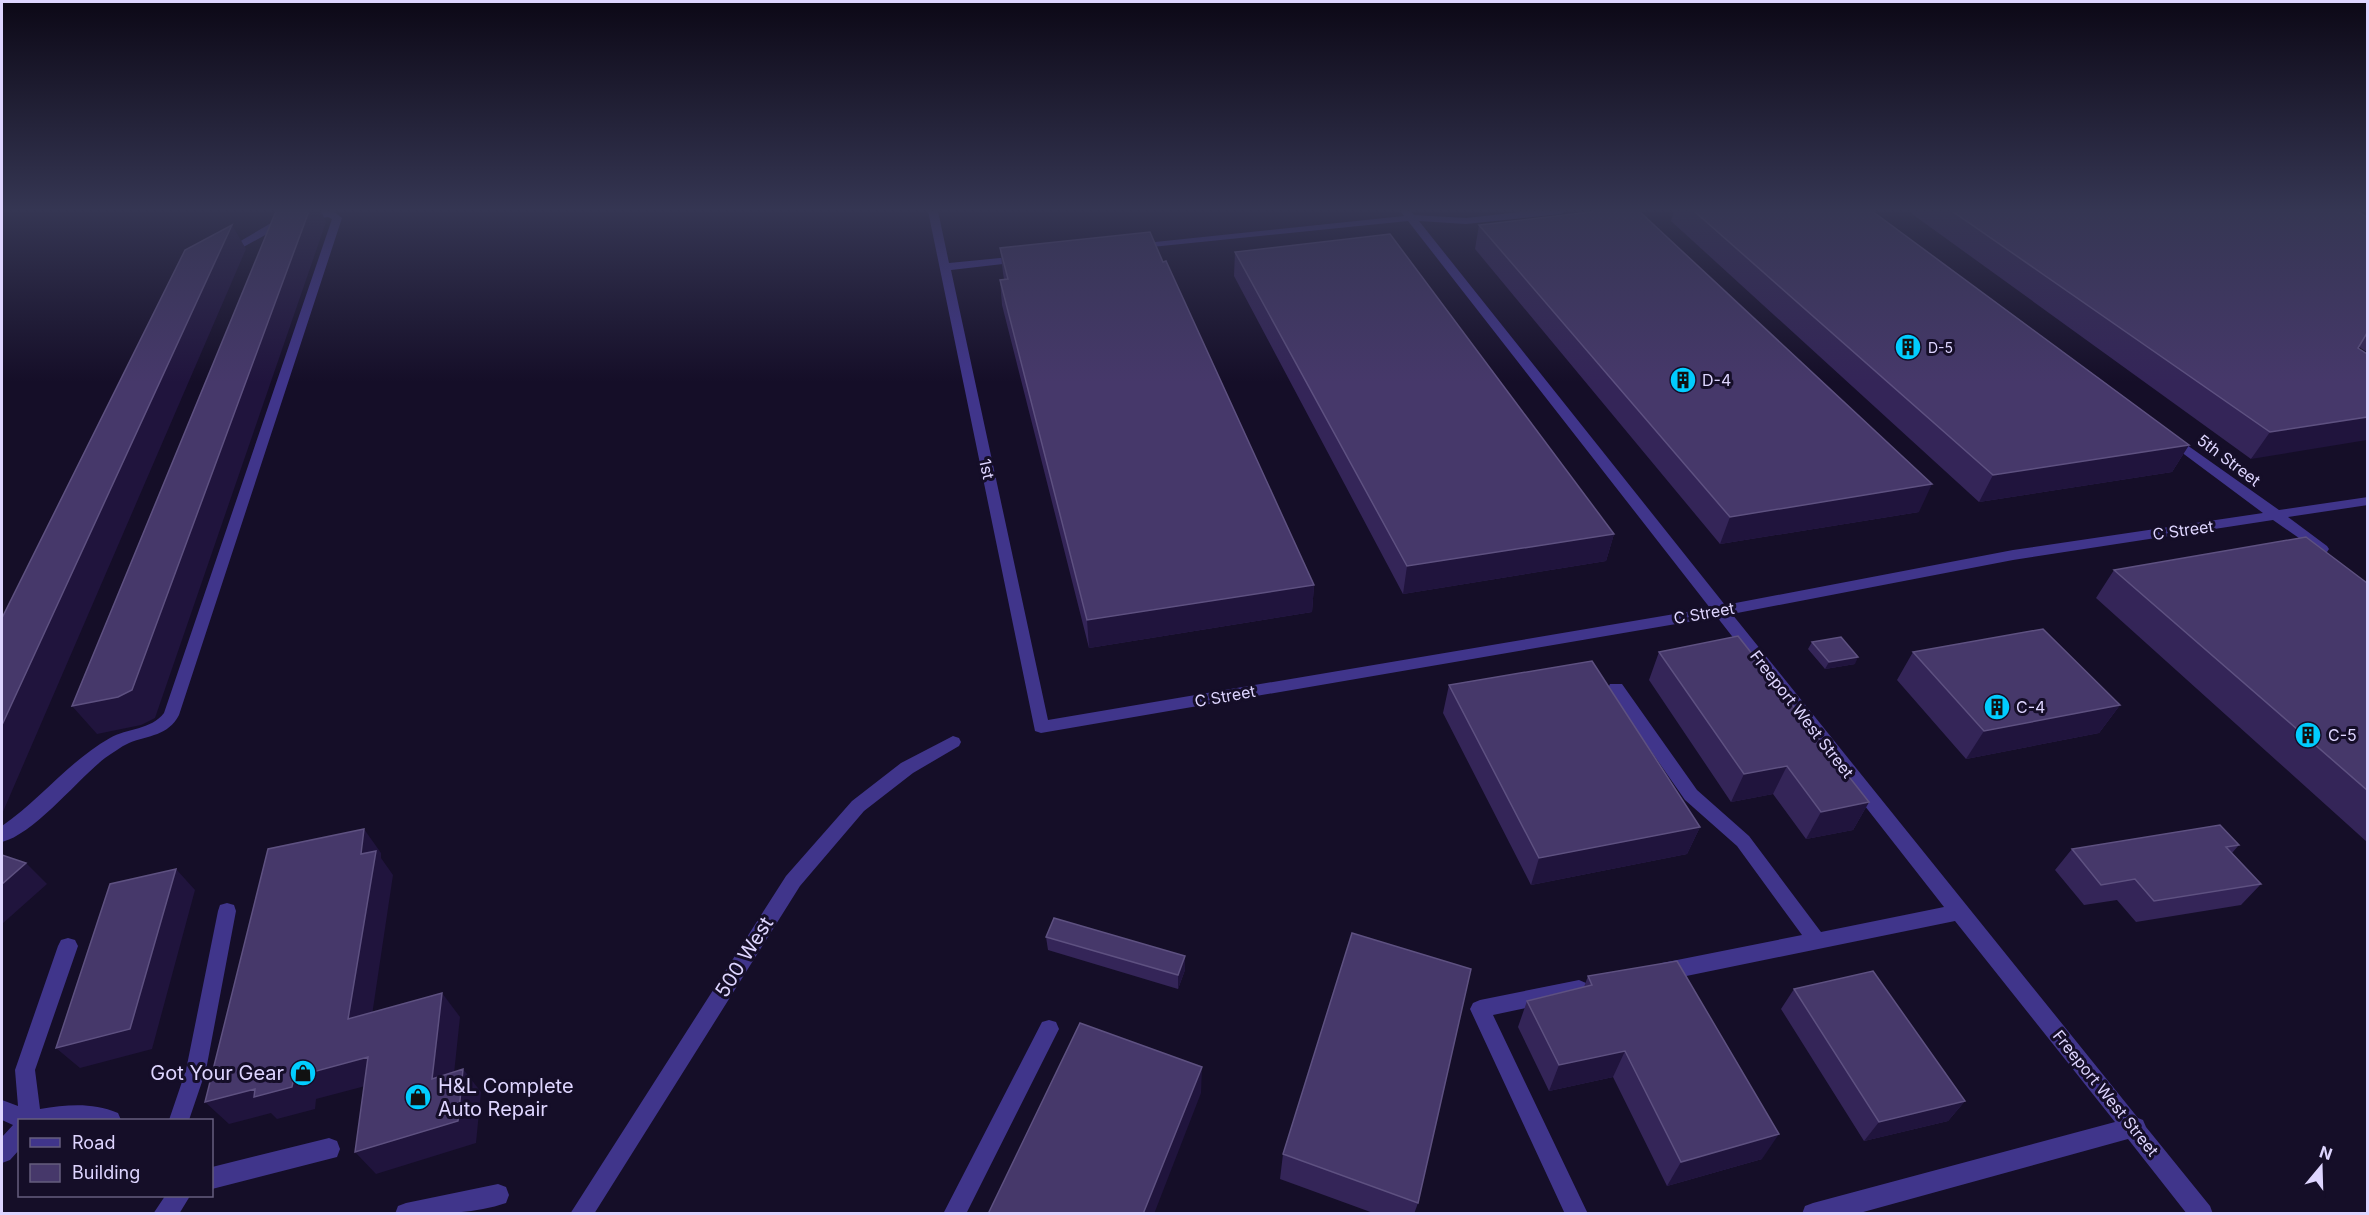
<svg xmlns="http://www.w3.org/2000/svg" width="2369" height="1215" font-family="Inter,sans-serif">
	<rect width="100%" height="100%" fill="#150e28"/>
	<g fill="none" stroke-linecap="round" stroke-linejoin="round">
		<path fill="#40358b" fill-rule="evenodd" d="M327,211L334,212L342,218L179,715C168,736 149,735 129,743C120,747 113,753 105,758C77,780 34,834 2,842V826C40,800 69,761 110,738C127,728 151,730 164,713L332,219L328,217L285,224L229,255L220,253L278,219Z
			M928,211H938L949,263L1020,256L1025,259L1020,262L951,270L1048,720L1710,608L1408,221L1132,249V245L1136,244L1404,216L1400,211H1411L1414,215L1466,218L1528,211H1566L1561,214L1466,224L1419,221L1725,605L2013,550L2263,513L2165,440L2164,437L2165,434L2170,433L2279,510L2368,497V505L2288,517L2327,546L2329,549L2327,552L2322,554L2273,520L2013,560L1732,614L2138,1118L2143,1120L2146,1127L2210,1206L2213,1214H2187L2128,1139L1856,1214H1802L1805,1206L1813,1203L2115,1122L1955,921L1662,981L1655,978L1652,972L1655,966L1662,963L1802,935L1737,846L1685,800L1610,692L1608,688L1610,684H1622L1697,790L1749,836L1821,932L1944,907L1717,617L1041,733L1035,731Z
			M953,736L959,738L961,742L959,746L913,773L864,811L800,886L594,1214H570L786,876L852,801L901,763Z
			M227,903L234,905L236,911L206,1070L189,1120H169L186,1070L218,911L220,905Z
			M68,938L75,940L78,946L35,1070L40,1109C67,1105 91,1102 118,1113L121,1120H20V1149L10,1160L2,1163V1137L13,1125L2,1120V1100L18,1106L15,1070L58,946L61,940Z
			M1579,980L1586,983L1589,989L1586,995L1493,1015L1588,1214H1565L1470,1009L1473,1003L1480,1000Z
			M1049,1020L1056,1022L1059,1029L966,1214H943L1042,1022Z
			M329,1138L337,1141L340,1149L337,1157L212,1189V1167Z
			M498,1184L506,1187L509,1195L506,1203C471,1215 432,1214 395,1214L398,1206L406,1203Z
			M165,1196H190L179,1214H153Z"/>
	</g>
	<path fill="#342558" d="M1674,211H1872L2189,445L2172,472L1979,502L1671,221Z
		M1908,211H2356L2367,217V352L2359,347L2251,459Z
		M1479,225L1919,512L1720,544L1475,249Z
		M1000,248L1314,585L1312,612L1089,648L1002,305L1000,280L1004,279L1003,273Z
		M1235,252L1614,534L1606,561L1403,594L1234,276Z
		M2114,570L2367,583V842L2096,598Z
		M1812,642L1855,664L1825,669L1808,649Z
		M1659,652L1869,802L1853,830L1806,839L1773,794L1731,802L1649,680Z
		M1913,652L2120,705L2099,733L1966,759L1897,680Z
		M1449,685L1700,827L1687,854L1531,885L1443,713Z
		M2239,845L2232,853L2261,884L2241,905L2136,922L2117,900L2084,905L2055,870L2072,849Z
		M1046,937L1185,970L1178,989L1048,950Z
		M1588,976L1762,1159L1667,1186L1613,1077L1549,1091L1518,1027L1527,1001L1584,987Z
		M1794,989L1965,1101L1948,1121L1864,1141L1781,1009Z
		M1283,1154L1418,1203L1414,1214H1376L1280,1179Z"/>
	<path fill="#20143d" d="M309,211H321L326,222L155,718L141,725L97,734L72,706Z
		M232,225L246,249L2,814V725Z
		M2367,417V440L2251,459L2270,432Z
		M2189,445L2172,472L1979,502L1993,475Z
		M1932,484L1919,512L1720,544L1730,517Z
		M1614,534L1606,561L1403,594L1407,566Z
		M1314,585L1312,612L1089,648L1087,620Z
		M1858,657L1855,664L1825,669L1829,662Z
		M2120,705L2099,733L1966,759L1984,731Z
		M1787,766L1773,794L1731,802L1744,774Z
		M1869,802L1853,830L1806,839L1821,812Z
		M1700,827L1687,854L1531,885L1539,858Z
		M364,829L381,853V858L393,875L368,1042L348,1019Z
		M26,863L47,884L2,924V884Z
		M176,869L195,890L152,1049L80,1068L56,1048Z
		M1185,956V970L1178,989V975Z
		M442,993L460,1017L451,1102L432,1079Z
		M1625,1051L1613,1077L1549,1091L1559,1065Z
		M368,1057L388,1080L316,1099L315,1109L277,1119L271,1113L229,1124L205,1102Z
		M1202,1067L1201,1093L1154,1214H1143Z
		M463,1069L481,1092L476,1143L376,1174L355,1152Z
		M1965,1101L1948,1121L1864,1141L1879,1122Z
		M1779,1134L1762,1159L1667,1186L1681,1162Z"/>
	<path fill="#46386a" stroke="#5e5181" stroke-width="1.5" d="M276,211H309L132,690L118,697L72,706Z
		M1598,211H1639L1932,484L1730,517L1479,225Z
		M1694,211H1872L2189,445L1993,475Z
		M1952,211H2356L2367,217V333L2358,348L2367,354V417L2270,432Z
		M232,225L2,725V618L185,250Z
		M1150,232L1163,262L1166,261L1314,585L1087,620L1000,280L1008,279L1000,248Z
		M1390,234L1614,534L1407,566L1235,252Z
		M2306,537L2367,583V790L2114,570Z
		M2043,629L2120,705L1984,731L1913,652Z
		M1738,636L1869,802L1821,812L1787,766L1744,774L1659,652Z
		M1841,637L1858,657L1829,662L1812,642Z
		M1592,661L1700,827L1539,858L1449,685Z
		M2220,825L2239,845L2226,847L2261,884L2154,901L2135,879L2101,885L2072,849Z
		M364,829L361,854L376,851L348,1019L442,993L432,1079L463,1069L458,1121L355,1152L368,1057L294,1077L292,1087L254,1097L255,1089L205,1102L268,849Z
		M2,855L26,863L2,884Z
		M176,869L130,1029L56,1048L110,884Z
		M1054,918L1185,956L1178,975L1046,937Z
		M1352,933L1471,969L1418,1203L1283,1154Z
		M1677,961L1779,1134L1681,1162L1625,1051L1559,1065L1527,1001L1592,985L1588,976Z
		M1873,971L1965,1101L1879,1122L1794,989Z
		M1080,1023L1202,1067L1143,1214H988Z"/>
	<linearGradient id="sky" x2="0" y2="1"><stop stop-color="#0c0816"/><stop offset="0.55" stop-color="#353653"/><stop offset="1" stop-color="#353653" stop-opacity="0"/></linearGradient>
	<rect width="2369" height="382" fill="url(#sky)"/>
	<defs>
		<symbol id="building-disc" viewBox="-11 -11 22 22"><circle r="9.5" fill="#01cdff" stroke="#150e28"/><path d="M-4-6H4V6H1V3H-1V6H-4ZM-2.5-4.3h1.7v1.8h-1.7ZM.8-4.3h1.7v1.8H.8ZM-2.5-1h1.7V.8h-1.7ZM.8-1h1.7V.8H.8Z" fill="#111"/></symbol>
		<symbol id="shop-disc" viewBox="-11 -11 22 22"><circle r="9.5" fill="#01cdff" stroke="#150e28"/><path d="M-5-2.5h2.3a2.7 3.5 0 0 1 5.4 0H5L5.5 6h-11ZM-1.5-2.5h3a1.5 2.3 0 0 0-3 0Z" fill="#111"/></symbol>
	</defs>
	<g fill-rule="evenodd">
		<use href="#building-disc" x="1893" y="332" width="30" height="30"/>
		<use href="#building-disc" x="1668" y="365" width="30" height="30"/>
		<use href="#building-disc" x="1982" y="692" width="30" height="30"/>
		<use href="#building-disc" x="2293" y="720" width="30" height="30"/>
		<use href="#shop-disc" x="288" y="1058" width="30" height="30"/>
		<use href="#shop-disc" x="403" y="1082" width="30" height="30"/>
	</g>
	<g text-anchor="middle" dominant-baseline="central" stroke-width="6" stroke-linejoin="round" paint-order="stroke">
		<g font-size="14" fill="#ded5ff" stroke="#150e28" text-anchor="start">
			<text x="1928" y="347">D-5</text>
		</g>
		<g font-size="16" fill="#ded5ff" stroke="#150e28" text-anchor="start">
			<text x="1702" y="380">D-4</text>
			<text x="2016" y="707">C-4</text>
			<text x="2328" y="735">C-5</text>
		</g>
		<g font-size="16" fill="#ded5ff" stroke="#150e28">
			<text transform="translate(2229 460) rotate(37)">5th Street</text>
			<text transform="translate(987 469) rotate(78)">1st</text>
			<text transform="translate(2183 530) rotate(-8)">C Street</text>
			<text transform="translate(1704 613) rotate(-10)">C Street</text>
			<text transform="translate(1225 696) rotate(-10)">C Street</text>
			<text transform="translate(1802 714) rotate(52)">Freeport West Street</text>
			<text transform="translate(2106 1093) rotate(51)">Freeport West Street</text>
		</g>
		<g font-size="20" fill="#ded5ff" stroke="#150e28">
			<text transform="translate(744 957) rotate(-58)">500 West</text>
		</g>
		<g font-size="20" fill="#ded5ff" stroke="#150e28" text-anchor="end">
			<text x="284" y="1073">Got Your Gear</text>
			<text x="438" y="1086" text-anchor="start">H&amp;L Complete<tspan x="438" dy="23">Auto Repair</tspan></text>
		</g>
	</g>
	<rect width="2369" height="1215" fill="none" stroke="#ded5ff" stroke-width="6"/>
	<rect x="18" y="1119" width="195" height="78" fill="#150e28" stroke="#655e7e" stroke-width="1.5"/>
	<rect x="30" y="1138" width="30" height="9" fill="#40358b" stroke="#655e7e" stroke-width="1.5"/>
	<text x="72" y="1149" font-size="18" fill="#ded5ff">Road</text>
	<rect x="30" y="1164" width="30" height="18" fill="#46386a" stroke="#655e7e" stroke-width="1.5"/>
	<text x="72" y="1179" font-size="18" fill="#ded5ff">Building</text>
	<g transform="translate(2321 1167) rotate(19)" stroke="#150e28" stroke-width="4.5" paint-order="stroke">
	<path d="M0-4.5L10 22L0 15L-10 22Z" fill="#ded5ff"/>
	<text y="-9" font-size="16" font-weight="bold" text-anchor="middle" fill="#ded5ff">N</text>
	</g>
</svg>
